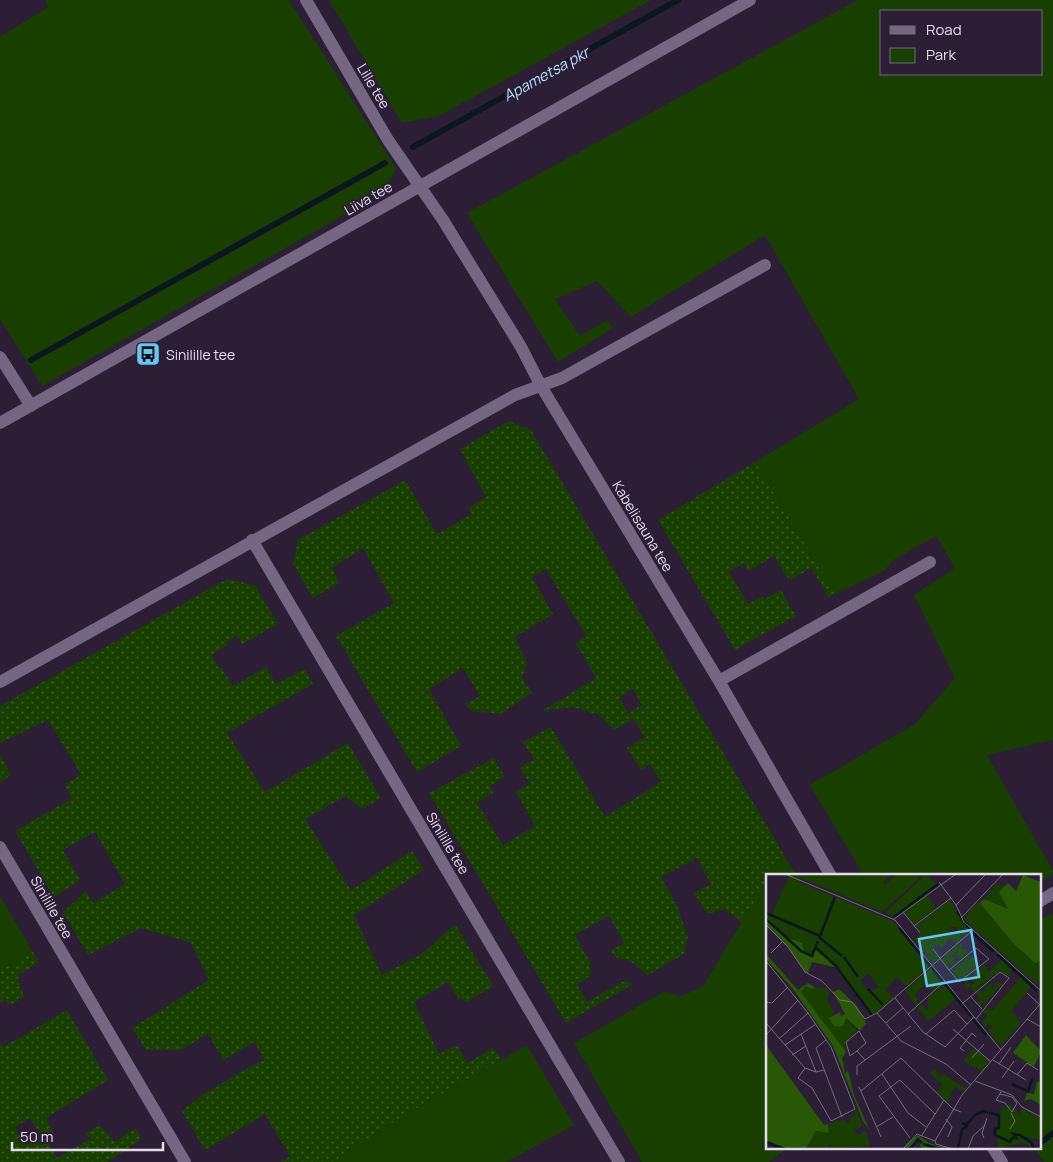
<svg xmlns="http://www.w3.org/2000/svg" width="1053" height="1162" font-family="Manrope,sans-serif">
	<defs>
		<pattern id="garden-dots" width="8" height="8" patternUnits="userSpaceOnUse" patternTransform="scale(1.25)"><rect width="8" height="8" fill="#183f00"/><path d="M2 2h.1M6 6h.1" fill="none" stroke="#395a26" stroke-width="1.8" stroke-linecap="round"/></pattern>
	</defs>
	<rect width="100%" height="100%" fill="#2b1e35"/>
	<path fill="#183f00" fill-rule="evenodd" d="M45,0H289L396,168L383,193L42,386L0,319V37L48,7Z
		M329,0H651L439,116L402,123Z
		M858,0H1053V740L987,755L1053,871V874L1039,882V876H864L810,785L915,724L955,678L914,595L955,568L936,536L892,561L884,571L835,594L755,462L859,399L765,235L631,317L597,281L555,299L580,336L607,320L613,328L558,362L467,213ZM882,11H1042V74H882Z
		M783,853L797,876H769Z
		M767,880V1148H787L769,1162H642L574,1043L665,991L680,997L703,986Z
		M0,896L33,952L0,971Z
		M1053,913V1162H1045L1033,1148H1039V920Z
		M527,1045L574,1125L506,1162H335L378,1131Z"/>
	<path fill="url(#garden-dots)" fill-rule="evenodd" d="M509,421L531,430L783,853L769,876H767V880L742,922L724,909L707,914L694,893L711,884L697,858L661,877L676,903L688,937L684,954L648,975L630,961L615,957L611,950L624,943L609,916L575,935L590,962L591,975L577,985L587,1002L624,981L633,984L566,1023L429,793L494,758L505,777L490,786L493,793L477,803L503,845L535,826L516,792L530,784L520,768L534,759L523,742L551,727L605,817L661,782L650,764L641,770L627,748L645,737L633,719L614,730L599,715L572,707L542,711L596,678L576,643L586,636L546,569L532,577L553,614L515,637L527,664L522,677L532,693L500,714L471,711L466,704L480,696L463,668L429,689L461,746L417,772L336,636L394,603L363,548L332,568L339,583L313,598L293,564L298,540L405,480L437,534L472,514L469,507L486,497L460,449ZM633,689L642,705L628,713L619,697Z
		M755,462L835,594L829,598L811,568L791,580L786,576L774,556L749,571L744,563L729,572L748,604L763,596L765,599L781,590L796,616L735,650L658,520Z
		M227,579L255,585L278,624L242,644L237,636L226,642L228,645L211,655L219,668L221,667L233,686L266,667L276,684L305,669L313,684L227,733L265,792L348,743L381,798L362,809L346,796L305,819L351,890L412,851L424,870L354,915L382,975L423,953L455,924L493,986L467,1002L457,997L448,982L414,1002L439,1054L457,1045L467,1063L493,1048L502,1059L378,1131L335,1162H281L290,1156L265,1114L205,1150L182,1111L205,1093L264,1059L254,1042L223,1060L208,1034L180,1050H146L132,1028L209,980L191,943L141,928L88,955L63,912L86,891L93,903L125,884L95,832L63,850L80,880L54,897L15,831L71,799L65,784L81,775L48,720L0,743V706Z
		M0,754L11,775L0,783Z
		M33,952L39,963L17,975L24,997L10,1005L6,1000L0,1003V971Z
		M67,1010L108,1080L46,1118L53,1132L45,1137L57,1158L90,1139L86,1133L100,1125L115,1142L135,1128L142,1139L107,1162H0V1042L3,1047ZM30,1118L41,1136L26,1145L15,1127Z"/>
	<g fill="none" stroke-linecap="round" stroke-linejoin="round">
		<path stroke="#0a171e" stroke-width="6" d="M413,147L678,0
			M31,360L385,163
			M1039,1144L1053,1133"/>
		<path stroke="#756681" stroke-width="12" d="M306,0L388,140L443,220L521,347L541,386L719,681L831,876
			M0,357L31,406
			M0,423L750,0
			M252,540L619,1162
			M719,681L930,562
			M0,682L515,395L562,378L765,265
			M0,847L185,1162
			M1039,902L1053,893
			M993,1148L1002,1162"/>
	</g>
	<defs>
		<symbol id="bus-square" viewBox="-11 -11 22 22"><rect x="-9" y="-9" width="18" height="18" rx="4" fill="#6bc3f2" stroke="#2b1e35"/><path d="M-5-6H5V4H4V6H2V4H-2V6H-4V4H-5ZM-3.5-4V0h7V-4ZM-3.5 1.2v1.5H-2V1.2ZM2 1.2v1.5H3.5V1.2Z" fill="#111"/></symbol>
	</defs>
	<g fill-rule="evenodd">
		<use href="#bus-square" x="134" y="340" width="28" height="28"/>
	</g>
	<g text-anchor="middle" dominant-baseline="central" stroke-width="4" stroke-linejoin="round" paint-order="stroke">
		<g font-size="14" fill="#e5dded" stroke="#2b1e35">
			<text transform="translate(374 86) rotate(59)">Lille tee</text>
			<text transform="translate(368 198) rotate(-30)">Liiva tee</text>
			<text transform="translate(643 526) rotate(59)">Kabelisauna tee</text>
			<text transform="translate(448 843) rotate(59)">Sinilille tee</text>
			<text transform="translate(52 907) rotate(60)">Sinilille tee</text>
		</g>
		<g font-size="14" fill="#e5dded" stroke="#2b1e35" text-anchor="start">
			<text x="166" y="354">Sinilille tee</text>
		</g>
		<g font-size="15" font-style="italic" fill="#b4e2fc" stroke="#2b1e35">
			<text transform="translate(546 74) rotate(-29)">Apametsa pkr</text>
		</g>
	</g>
	<g transform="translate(766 874)">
		<rect width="275" height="275" fill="#2b1e35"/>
		<path d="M24,0H126L117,8L119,11L130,0H152L155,3L116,38L35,4L33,8L127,47L163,93L140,112L132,103L119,115L128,124L106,142L75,102L71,91L51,74V67L46,80L38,77L0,42V37L6,40ZM102,99L113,113L104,117L93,107ZM160,0L171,10L127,42L119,39ZM231,10L234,13L240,10L243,35L218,25ZM160,21L170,34L148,50L138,38ZM184,25L196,48L205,56L198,62L190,53H184L187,61L192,58L197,63L190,69L184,64L176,74L172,70L166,76L173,84L167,89L148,65L155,60L149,53ZM213,27L269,89L275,87V105L270,110L197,45ZM231,79L250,96H245L243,103L234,97L221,107L216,102L219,99L215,93L218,90L223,98L235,86ZM165,93L178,107L167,117L161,110L149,120L153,129L150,132L139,117ZM255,103L265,112L246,137L255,150L235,172L222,157L226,152L223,149L219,153L216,149L222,142L217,137L221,133L226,137ZM179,109L207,142L205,143L190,125L162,147L151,133L155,131L162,137V124ZM40,112L59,114L64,119L61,125L68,139L62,144L77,148L80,144L91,157L80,167L79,177L35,118ZM208,174L211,177L205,180L212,178L223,187L216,197L197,187ZM169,195L175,202L178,200L200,215L198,218L190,213L187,215L182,229L171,218L177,211L164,199ZM244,230L253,241L256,234L275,245V266L251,261L266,271L267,275L257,269L233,274L231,266L233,263L228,259L233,253L232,242L239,232ZM91,237L97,252L88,256L92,261L100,257L104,272L64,275L65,269L61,275H40L50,257L63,259L62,250L78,245L81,250Z" fill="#183f00" fill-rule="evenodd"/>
		<path d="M257,1L275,8V87L269,89L247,69L214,29L218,25L242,35L233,18L242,9L250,17ZM0,42L22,64L36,69L38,77L46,80L53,68L51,74L72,94L46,88L42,99L39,98L22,73L0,51ZM0,80L32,116L42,109L49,113L46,115L40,112L35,118L80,178L76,184L79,199L82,197L88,221L104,257L97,247L67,172L27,115L0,85ZM73,115L91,132L100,149L94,157L80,144L77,152L69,153L62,144L74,138L75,142L79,140L67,118ZM260,161L275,177L268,193L247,179ZM0,171L58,251L62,250L63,259L50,257L40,275H19L0,267ZM271,207L275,209V231L265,225L258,227L261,219L268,220ZM152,261L163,269L184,275L155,274L153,266L140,275L141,270Z" fill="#285705"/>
		<path d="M193,70L196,71L195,75H200L198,78L200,76L202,78L193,86L191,84L195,82L189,81L193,78H188L189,82L187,80L182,83H188V87H192L183,91V94L176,85ZM204,81L214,91H209V95L206,92L207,97L202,96L203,100L198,105L195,102V107L185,96H190L189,92L192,96L191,90L196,91V87L199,89V84L201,82L203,85ZM215,93L219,99L216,102L221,107L219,106L220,109L213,111L216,112L213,115L209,114L212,116L209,118L204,112L201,115L196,109L199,111L200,106L205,112L208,108L203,103L207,105L208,98L212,100L211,96L214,99ZM232,108L237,111L228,117L227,122L222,121L226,124L219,126L220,131L215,128L217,134L211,129L215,125L210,119L219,116L221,110L223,112V109L227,113Z" fill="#183f00"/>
		<path fill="none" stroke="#0a171e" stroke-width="2.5" d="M191,37L204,56M0,39L54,62M128,43L172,10M0,45L35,77L46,82L52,67M133,54L164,92M207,59L228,78M54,64L76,82M53,65L69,23M50,74L70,92L106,141M231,80L271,117M78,83L92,103M165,93L176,107M178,109L205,142M102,115L117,131M207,145L220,161M246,210L262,217L266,205M223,239L233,241V254L229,255V261L244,268L247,263L250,264L247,260L254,261L265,268L268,275M0,268L19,275M157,270L175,275M192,274L196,256L201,252L196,249L201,250L209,241L218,237L222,239M144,275L152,265L156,269"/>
		<path fill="none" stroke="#756a7f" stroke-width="1" d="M19,0L129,46L235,176M173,8L190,31L198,48L275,117M190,31L220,0M137,38L154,59M195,44L237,0M128,45L190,0M0,51L22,73L39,98L56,107L74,126L86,128L99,145L111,139L135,167L180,190L205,211M148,52L185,24M167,75L183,96L193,108L223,85L210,74L183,96M5,79L16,68M0,87L42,139L65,173L89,235L65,247L46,214L32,204L39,194M261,119L273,130M205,123L216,135M129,124L157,158L179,173L208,143M0,128L6,129L22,113M197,129L234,98L243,104L210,145M111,139L207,56M142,140L179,107M261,145L275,153M0,149L39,194L50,198L58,196M120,149L137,134M187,155L225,188M35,160L50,198M160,160L188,136L201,150M0,161L32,126M14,164L42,139M60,166L50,174L76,243M19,171L50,150M91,177L84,182L80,168L93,157L100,169L91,177L99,186M198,177L194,174L206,159L210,163M26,181L40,172M206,184L218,170M227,186L260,206M233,190L245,173M116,200L142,239L160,253M91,201V192L145,152M251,201L261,189L272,196M236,204L248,187M209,207L246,221L256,233L275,243M93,213L115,263M95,217L135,184L187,235L195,238M234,220L246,223L251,229L246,238L239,229L230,226L235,218M180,245L186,253L182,263M110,253L127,243M244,255L249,247L245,239M156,261L178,226M144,264L113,222L134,206L169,240M218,264L216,259L221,244M169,267L196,221L275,129M169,267L170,270L187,275M137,275L151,260L169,267M202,275L207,262L219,251"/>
		<path fill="#6bc3f2" fill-opacity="0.15" stroke="#6bc3f2" stroke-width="2.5" d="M205,56L213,103L161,112L153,65Z"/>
		<rect width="275" height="275" fill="none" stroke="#e5dded" stroke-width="2.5"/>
	</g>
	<rect x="880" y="10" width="162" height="65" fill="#2b1e35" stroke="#756a7f"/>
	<rect x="890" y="26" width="25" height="8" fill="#756681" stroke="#756a7f"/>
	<text x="926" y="35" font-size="15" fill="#e5dded">Road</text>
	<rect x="890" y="48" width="25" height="15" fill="#183f00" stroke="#756a7f"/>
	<text x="926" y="60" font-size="15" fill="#e5dded">Park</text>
	<path d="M12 1142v8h151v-8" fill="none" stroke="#e5dded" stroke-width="2.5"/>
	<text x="20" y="1142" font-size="15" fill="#e5dded" stroke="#2b1e35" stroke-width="4" paint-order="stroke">50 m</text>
</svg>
